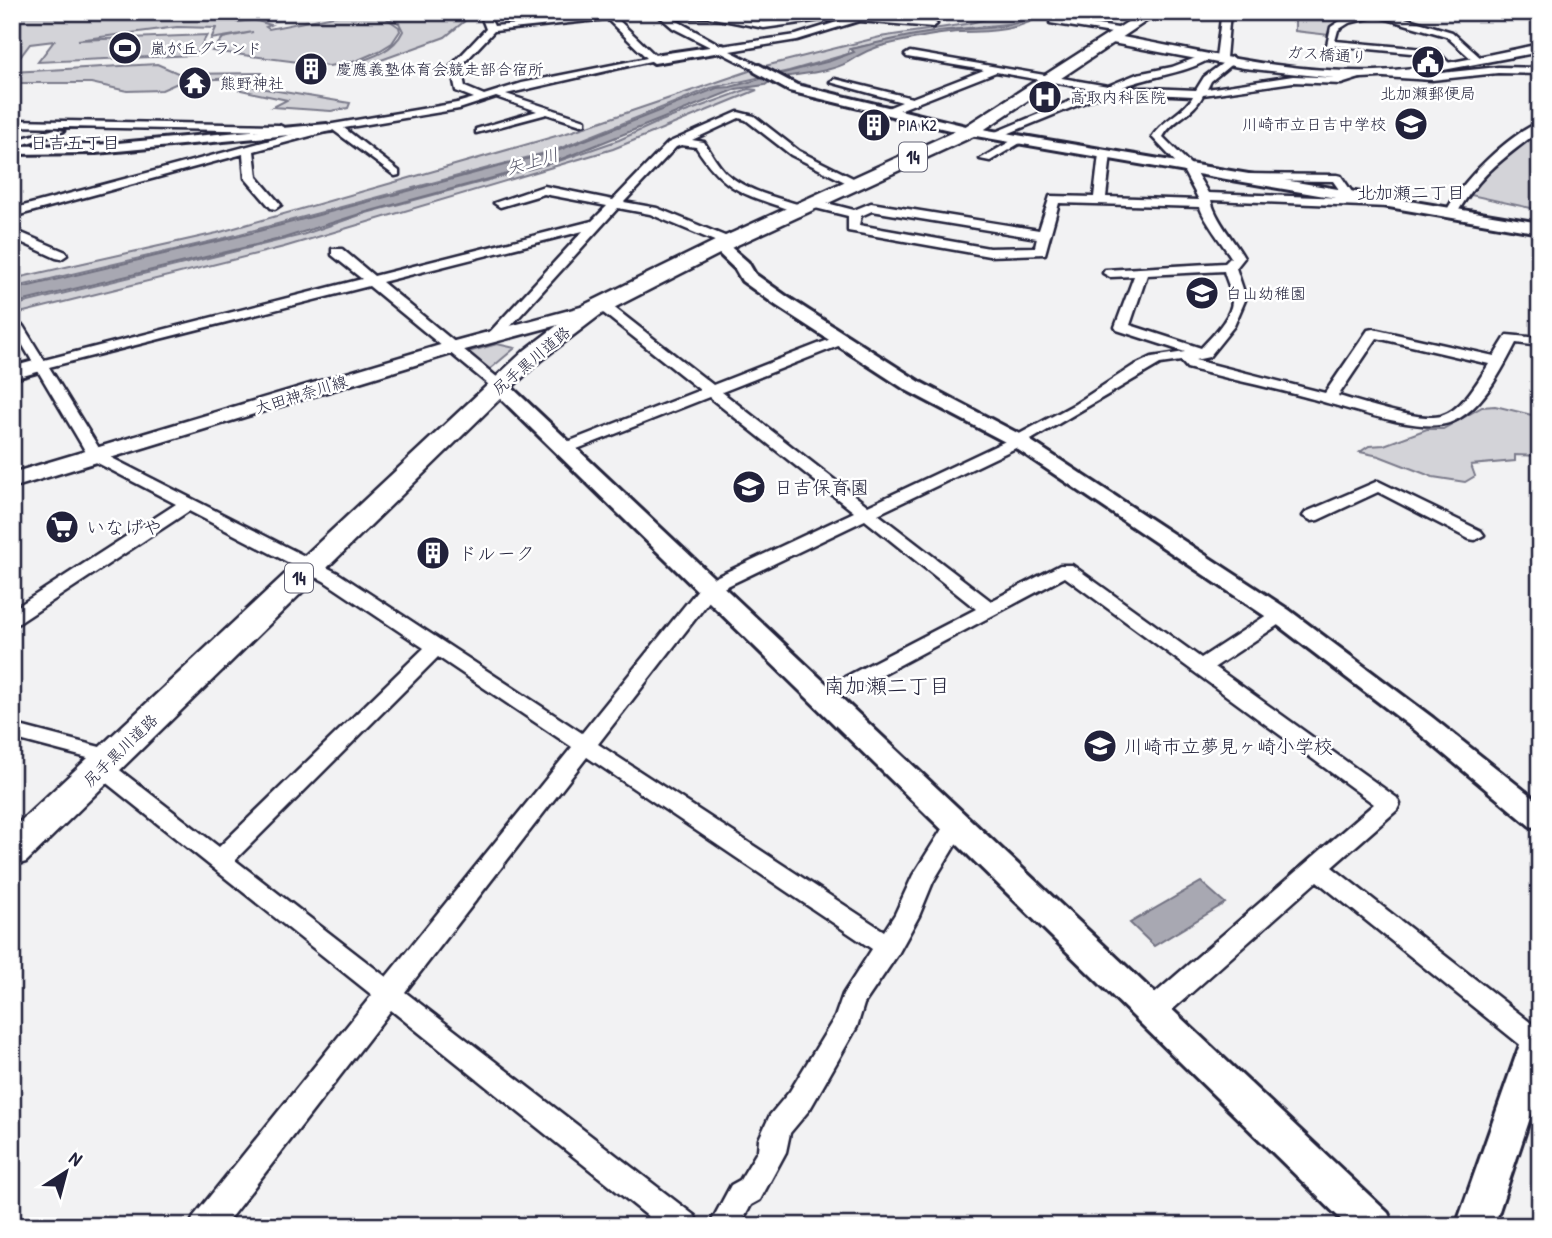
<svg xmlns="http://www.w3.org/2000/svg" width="1552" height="1238" font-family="'Patrick Hand','Klee One',sans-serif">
	<rect width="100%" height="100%" fill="#f2f2f3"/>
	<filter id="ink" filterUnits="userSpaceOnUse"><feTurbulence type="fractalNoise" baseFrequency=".0143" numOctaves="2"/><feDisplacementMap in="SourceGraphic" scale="14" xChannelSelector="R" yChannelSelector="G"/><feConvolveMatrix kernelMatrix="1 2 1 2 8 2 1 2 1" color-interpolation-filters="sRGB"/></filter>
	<g filter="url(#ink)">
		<path fill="#d3d3d8" stroke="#7a7a8a" stroke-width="2" d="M20,12H256L236,22L254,20L271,25L266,27L269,29L354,12H434L466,20L445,37L373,63L345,66C367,59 393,53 403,31L399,23L386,18L399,27L400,31L392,43L379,51L356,61L329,66L212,51L223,38L253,32L211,39L216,28L177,27L78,40L207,35L196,55L38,62L54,41L30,44L12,68V17Z
			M1015,12H1037L1016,23L939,31L849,49L848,54L789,71L711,88L556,150L221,239L12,288V279L217,233L570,132L761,67L880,37L966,24Z
			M1295,12L1325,16L1342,21L1331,29L1329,35L1295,31Z
			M157,64L180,74L263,73L249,80L254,87L350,103L348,108L331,111L273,107L287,100L236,89L234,78L182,81L162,90L127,91L91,83H12V72Z
			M748,89L757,90L613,149L284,247L12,315V306L302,235L366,213L556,162L619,140L661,121Z
			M1540,130V210L1466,194L1489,170Z
			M497,344L515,348L489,370L468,352Z
			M1495,406L1540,417V456L1515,455V461L1471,465L1475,476L1465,482L1433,477L1379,456L1360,452L1369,446L1384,445L1427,429H1443L1482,407Z"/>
		<path fill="#a8a8b2" stroke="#727282" stroke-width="2" d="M1040,12H1047C1022,31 989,32 960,32C935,33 909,40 885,45C871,48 857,56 848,62C830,73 794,74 774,79L765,85L736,89L559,160L363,213L284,238L12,304V290L240,236L557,151L717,88L730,87L830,61L854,52L851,49C881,42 912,34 943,31C977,27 1010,32 1040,12Z
			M1201,882L1225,903L1154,946L1130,923Z"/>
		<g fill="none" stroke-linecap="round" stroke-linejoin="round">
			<defs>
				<path id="minor" d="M444,12H487L494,26L580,19L610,12L659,59L506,94L585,120V124L581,125L547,114L476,133V129L537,111L496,97L459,109L344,128L399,171V175L395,176L333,130L254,151L257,177L281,205L275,209L271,208L245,178L243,154L12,217V209L327,125L457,103L474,98L456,91L451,66L486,29L481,16ZM607,19L647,58L522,83L484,95L465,87L461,66L494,31Z
					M663,12H712L764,22L804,16L832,15L836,18L764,28L708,17L672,18L722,46L796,35L859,15L933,21L937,24L933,27L859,21L797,40L730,51L762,67V71L759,72L673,28L659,16Z
					M1230,12L1226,58L1221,61L1216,58L1221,18L1152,16L1148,13Z
					M1369,12H1385L1452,32L1482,59L1474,61L1446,36L1377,16L1349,23L1338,30L1335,41L1436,50L1452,66L1444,68L1436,63L1432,55L1327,45L1331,27L1343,19Z
					M1053,18L1124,29L1128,32L1124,35L1050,23Z
					M910,52L1108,86L1137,74L1172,67L1206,54L1214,56C1188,74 1152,75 1123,87L1196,90L1204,77L1231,57L1234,58V62L1211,81L1207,89L1293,76L1340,78L1363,73V77L1341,84L1293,82L1203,95C1194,114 1173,119 1163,137L1192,166L1208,193L1345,198L1333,181L1245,180L1239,177L1245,174L1337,175L1341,176L1354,195L1350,198L1388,199L1394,203L1388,207L1211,200C1215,219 1234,240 1244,258L1236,268L1246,298L1234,326L1209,357L1195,360L1325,393L1368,330L1373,329L1494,356L1507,335L1540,338V346L1516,343C1502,370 1481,412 1449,423C1418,434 1335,404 1302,396C1264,386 1225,378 1187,368L1181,361L1160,364L1024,444L878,514L991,601L1060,565H1072L1201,658L1273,611H1287L1290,615L1287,619L1215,667L1397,798L1400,804L1397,810L1332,867L1540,1030V1053L1528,1051L1317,881L1162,1019L1153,1022L1144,1019L1140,1011L1144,1003L1374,804L1065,577L832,701H818L815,696L818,691L976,609L865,520L717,591L598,744L884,931L895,914L913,875L949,818L957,816L965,818L968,824L933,882L919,916L898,954L864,1004L857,1027L810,1109L790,1133L786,1152L760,1200L751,1205L740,1226H709L731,1185L740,1180L758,1150L759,1139L770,1115L790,1091L835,1017L843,994L872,949L587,757L405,992L695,1216L699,1226H660L391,1010L224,1226H190L194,1216L372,995L94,773L91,768L99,761L12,738V724L119,752L122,757L119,762L112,764L219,847L424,648L324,581L189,511L19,623L12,625V610L176,504L90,459L12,327L23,326L44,360L362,279L332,255V249H342L374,276L592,221L607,206L544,194L500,207L494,203L544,186L613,200L668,143L738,112L754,116L799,151L859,181V185H851L791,155L746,120L739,118L692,140L704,142C711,152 717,165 727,174C748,192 779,198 804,206V212H796C746,194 726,194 696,147L681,145L676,147L624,202L657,208L732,239V245H724L650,214L618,208L499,339H489V333L583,231L382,282L504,383L507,386L504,389H494L369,286L49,367L102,453L338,573L582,733L703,583L854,512L709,397L572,451H560L558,448L560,445L700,390L597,308V302H607L713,385L836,337H846V343L722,392L868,506L1012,438L1075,404L1133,366L1152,357L1185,352L1117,330L1115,327L1134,276L1110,277L1103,273L1105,270L1225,263L1231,257C1224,246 1202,217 1200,207L1059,203L1045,254L989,256L848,231V216L807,206V200L811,199L854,210L871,203L1039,230L1050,196L1094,197L1099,154L1105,151L1111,154L1106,197L1199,200L1183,170L1152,137C1163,119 1185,112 1193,96L1110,92L997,138L993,137V133L1097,90L996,72L889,114L885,113V109L902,102L830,82L835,79L912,98L984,70L907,57L905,55ZM872,211L1037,238L1035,247L989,248L859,225L861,216ZM1224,271C1226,280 1232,290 1232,299C1233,316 1212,336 1201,348L1130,325L1147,275ZM1377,338L1489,364C1478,381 1462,410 1441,416C1418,422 1362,402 1338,396ZM438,657L572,747L386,977L235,860Z
					M1498,67L1540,68V74L1498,73L1432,80L1384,77L1379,74L1384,71L1432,74Z
					M12,120L279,125L292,132L287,135L277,131L12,126Z
					M1540,122V130C1502,160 1481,172 1456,215H1448L1446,212C1461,181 1508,135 1540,122Z
					M55,129L64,131L12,148V141Z
					M1018,137L1027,139L990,161L980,159Z
					M12,229L66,252L67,255L61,259L56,258L12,238Z
					M1378,481L1481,531L1484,535L1475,540L1469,539L1378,492L1318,520L1312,521L1303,516L1306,512Z"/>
				<path id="tertiary" d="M723,45L729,49L727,51L654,63L648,59L654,55Z
					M759,65L797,85L970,127L1540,223V233L970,135L789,91L755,72L753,69Z
					M327,124L334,128L332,131L96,153L12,154V146L96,145Z
					M720,241L726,243L748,262L755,274L789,298L920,382L1025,437L1289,610L1433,718L1540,803V829L1530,826L1415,730L1271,620L1011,445L906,390L777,306L742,281L735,269L714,249L712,246L714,243Z
					M41,359L50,365L48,369L12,379V367Z
					M499,380L506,382L1388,1213L1394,1226H1348L492,390L489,386Z
					M1540,1022V1088L1494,1226H1456L1523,1036L1528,1026Z"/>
				<path id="secondary" d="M1112,35C1199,51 1287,74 1376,71C1431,69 1486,55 1540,44V52L1417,75L1343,79L1244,68L1107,42V36Z
					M592,304L599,306L602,310L599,314L461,351L12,488V473L447,343Z"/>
				<path id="primary" d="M1143,12H1160L976,135L735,246L600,315L541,360L508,391L26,862L12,866V829L525,350L584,305L721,238L964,127Z"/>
			</defs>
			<use href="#minor" stroke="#22223b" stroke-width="5"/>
			<use href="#tertiary" stroke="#22223b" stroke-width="6"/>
			<use href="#secondary" stroke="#22223b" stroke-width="5"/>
			<use href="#primary" stroke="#22223b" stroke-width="5"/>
			<use href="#minor" fill="#fff" fill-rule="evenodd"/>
			<use href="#tertiary" fill="#fff" fill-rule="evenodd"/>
			<use href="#secondary" fill="#fff" fill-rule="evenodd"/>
			<use href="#primary" fill="#fff" fill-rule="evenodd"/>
		</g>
	</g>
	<defs>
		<symbol id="stadium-disc" viewBox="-11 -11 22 22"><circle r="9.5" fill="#22223b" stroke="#fff"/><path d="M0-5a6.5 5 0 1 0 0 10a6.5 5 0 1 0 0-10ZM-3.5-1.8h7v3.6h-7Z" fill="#fff"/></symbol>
		<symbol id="civic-disc" viewBox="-11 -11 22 22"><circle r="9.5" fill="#22223b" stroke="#fff"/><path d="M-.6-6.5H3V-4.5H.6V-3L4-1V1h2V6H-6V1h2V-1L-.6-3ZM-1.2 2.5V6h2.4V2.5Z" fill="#fff"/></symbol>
		<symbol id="building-disc" viewBox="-11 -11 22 22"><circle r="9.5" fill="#22223b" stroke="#fff"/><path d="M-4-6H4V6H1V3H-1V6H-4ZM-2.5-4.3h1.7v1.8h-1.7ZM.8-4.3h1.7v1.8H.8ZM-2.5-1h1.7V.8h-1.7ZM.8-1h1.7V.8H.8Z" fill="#fff"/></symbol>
		<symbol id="temple-disc" viewBox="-11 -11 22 22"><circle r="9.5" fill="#22223b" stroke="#fff"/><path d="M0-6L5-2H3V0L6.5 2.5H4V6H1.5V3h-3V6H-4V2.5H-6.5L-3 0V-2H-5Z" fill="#fff"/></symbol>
		<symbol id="hospital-disc" viewBox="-11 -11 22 22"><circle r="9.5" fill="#22223b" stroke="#fff"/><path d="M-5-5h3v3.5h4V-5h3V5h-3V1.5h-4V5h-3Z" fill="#fff"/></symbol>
		<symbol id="school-disc" viewBox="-11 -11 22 22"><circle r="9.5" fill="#22223b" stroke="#fff"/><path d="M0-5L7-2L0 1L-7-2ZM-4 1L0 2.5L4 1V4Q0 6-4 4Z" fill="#fff"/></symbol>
		<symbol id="supermarket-disc" viewBox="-11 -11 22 22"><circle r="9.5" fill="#22223b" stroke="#fff"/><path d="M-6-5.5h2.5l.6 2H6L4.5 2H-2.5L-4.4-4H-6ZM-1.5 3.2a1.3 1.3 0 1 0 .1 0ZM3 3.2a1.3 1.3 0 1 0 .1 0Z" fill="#fff"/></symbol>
	</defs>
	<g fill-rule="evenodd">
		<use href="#stadium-disc" x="106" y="29" width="38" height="38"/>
		<use href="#civic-disc" x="1409" y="43" width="38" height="38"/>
		<use href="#building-disc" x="292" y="50" width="38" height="38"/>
		<use href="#temple-disc" x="176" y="64" width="38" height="38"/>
		<use href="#hospital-disc" x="1026" y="78" width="38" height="38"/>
		<use href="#school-disc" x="1392" y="105" width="38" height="38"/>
		<use href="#building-disc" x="855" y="106" width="38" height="38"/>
		<use href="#school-disc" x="1183" y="274" width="38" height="38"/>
		<use href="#school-disc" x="730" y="468" width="38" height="38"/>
		<use href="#supermarket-disc" x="43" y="508" width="38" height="38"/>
		<use href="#building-disc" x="414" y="534" width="38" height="38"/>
		<use href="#school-disc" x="1081" y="727" width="38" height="38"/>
	</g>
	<g text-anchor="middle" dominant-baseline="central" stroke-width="5" stroke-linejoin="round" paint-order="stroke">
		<g font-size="16" fill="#22223b" stroke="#fff" text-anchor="start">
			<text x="150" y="48">嵐が丘グランド</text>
			<text x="336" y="69">慶應義塾体育会競走部合宿所</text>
			<text x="220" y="83">熊野神社</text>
			<text x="1428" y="93" text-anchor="middle">北加瀬郵便局</text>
			<text x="1070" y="97">高取内科医院</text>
			<text x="1386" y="124" text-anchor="end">川崎市立日吉中学校</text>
			<text x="898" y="125">PIA K2</text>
			<text x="1226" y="293">白山幼稚園</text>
		</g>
		<g font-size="16" fill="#22223b" stroke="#fff">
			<text transform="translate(1327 54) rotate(4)">ガス橋通り</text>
			<text transform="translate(531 360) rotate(-40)">尻手黒川道路</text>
			<text transform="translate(301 394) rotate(-17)">大田神奈川線</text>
			<text transform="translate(120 750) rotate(-44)">尻手黒川道路</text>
		</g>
		<g font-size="18" fill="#22223b" stroke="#fff">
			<text x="75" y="142">日吉五丁目</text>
			<text x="1411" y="192">北加瀬二丁目</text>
		</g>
		<g fill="#fff" stroke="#646476" stroke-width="2">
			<rect x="899" y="142.5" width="28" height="29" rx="5"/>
			<rect x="285" y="563.5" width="28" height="29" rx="5"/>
		</g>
		<g font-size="18" font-weight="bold" fill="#22223b">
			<text x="913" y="157">14</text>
			<text x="299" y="578">14</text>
		</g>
		<g font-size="18" font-style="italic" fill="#58586b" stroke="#fff">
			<text transform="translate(532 161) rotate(-16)">矢上川</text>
		</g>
		<g font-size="19" fill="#22223b" stroke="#fff" text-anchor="start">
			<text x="774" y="487">日吉保育園</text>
			<text x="86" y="527">いなげや</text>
			<text x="458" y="553">ドルーク</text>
			<text x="1124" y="746">川崎市立夢見ヶ崎小学校</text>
		</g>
		<g font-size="21" fill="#22223b" stroke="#fff">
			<text x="887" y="685">南加瀬二丁目</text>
		</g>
	</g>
	<rect width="1552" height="1238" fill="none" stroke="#fff" stroke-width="42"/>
	<rect x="21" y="21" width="1510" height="1196" fill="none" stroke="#22223b" stroke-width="2.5" filter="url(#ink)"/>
	<g transform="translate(66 1172) rotate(36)" stroke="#ffffff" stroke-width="5" paint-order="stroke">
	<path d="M0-5L12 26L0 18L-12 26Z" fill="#22223b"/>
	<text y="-10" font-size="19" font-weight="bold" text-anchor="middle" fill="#22223b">N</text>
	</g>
</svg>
